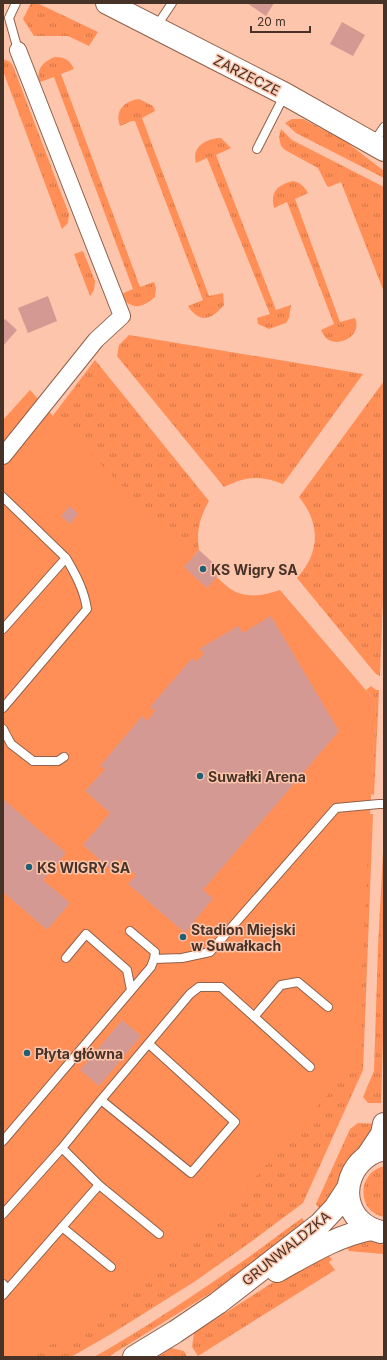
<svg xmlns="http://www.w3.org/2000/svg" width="387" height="1360" font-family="Inter,sans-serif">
	<defs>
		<pattern id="grass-tufts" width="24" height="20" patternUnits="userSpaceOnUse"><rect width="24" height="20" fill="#ff8f56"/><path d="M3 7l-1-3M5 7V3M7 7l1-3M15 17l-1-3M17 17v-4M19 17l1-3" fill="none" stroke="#d07547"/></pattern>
	</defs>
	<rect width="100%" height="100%" fill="#fcc5ac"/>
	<path fill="url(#grass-tufts)" d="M31,3H37L98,32L89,46L68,36H34L23,19Z
		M55,57C65,57 70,60 74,69L61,74L140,287L154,282L156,288L155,297C141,309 132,310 119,295L133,289L54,77L40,82C35,69 44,61 55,57Z
		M3,59L10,62L13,66L69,214L68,223L62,229L3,71Z
		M139,99L153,106L155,111L142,118L209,296L223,293L224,305C211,320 200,324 188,306L203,300L135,121H132L120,126C114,110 125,101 139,99Z
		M292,119H303L345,141L384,171V178L296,133L285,123Z
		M281,129L292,140L384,187V292L341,182L329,187L327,186L318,168L285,150L281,146L279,137Z
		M221,138L231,148L216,155L276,310L291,305L289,318L286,323L269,329L258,324L257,318L270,314L207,158L196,163C191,146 208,138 221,138Z
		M293,181C301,183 304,186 308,193L295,199L340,322L355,318C363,335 339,349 326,338C324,336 322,332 321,330L334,324L287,202L274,208C270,191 278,185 293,181Z
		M83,251L95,281L94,290L90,296L74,254Z
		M129,335L363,374L283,484C261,475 246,476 224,487L117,356L119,345Z
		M95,360L209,501C200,517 196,531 199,550L184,567L17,463Z
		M384,381V572L380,676L375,673L297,578C320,553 321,524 299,497Z
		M371,686L376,690H379L374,795L371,794L376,702L366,690Z
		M370,814H373L363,1070L303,1203L248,1244L194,1282L111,1334L71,1357H3Z
		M384,832V1004L381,1103H368L363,1097L374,1071L378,947Z
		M358,1123L378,1124L367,1144L353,1155L345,1166L339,1176L338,1184L322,1212L316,1204L350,1129Z
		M384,1166V1217C356,1211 357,1173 384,1166Z
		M302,1218L306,1224L225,1284L108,1357H94C149,1326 202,1290 253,1254C270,1242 286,1229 302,1218Z
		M367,1240L384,1245V1254L349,1251L343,1243Z
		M327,1253L332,1260L329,1262L335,1270L198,1356L192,1347L194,1333L275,1281Z
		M171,1348L184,1351L187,1357H158Z"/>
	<path fill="#ff8f56" d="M30,390L53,416L193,557L229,588C245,599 263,596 280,590L376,702L357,1061L247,1187L76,1333L24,1357H3V420Z"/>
	<path fill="#d39992" d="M247,3H274L266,16Z
		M342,22L365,35L353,56L330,44Z
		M48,296L57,321L28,333L18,308Z
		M5,319L17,330L3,346V321Z
		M70,506L78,514L70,524L61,516Z
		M199,550L222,571L207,588L184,567Z
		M271,616L339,731L203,890L213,898L185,933L128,884L136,875L119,859L110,869L83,845L110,813L85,791L105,769L100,766L142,716L147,721L155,711L150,707L192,658L196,662L204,653L199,649L238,626L243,633Z
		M3,799L66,853L43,880L70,903L47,930L3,892Z
		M122,1020L141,1036L99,1086L80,1070Z"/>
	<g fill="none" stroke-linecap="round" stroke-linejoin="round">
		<defs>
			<path id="lane" d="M16,3L9,18L18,50
				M156,27L172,3
				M373,143L384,127
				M257,149L285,94
				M3,497L66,558L3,629
				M3,708L87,609C84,590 76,575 66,558
				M3,729L11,744L33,761H58L64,757
				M66,958L86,934L127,970L131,990
				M154,959L182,958L210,952L336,808L379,804H384
				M254,1017L281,985L298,982L328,1007
				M101,1100L190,994L199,987H221L310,1067
				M3,1141L151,967L154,959L155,952L130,931
				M62,1148L101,1100L191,1173L235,1122L149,1044
				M3,1214L62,1148L99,1185
				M62,1227L111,1267
				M3,1284L8,1289L99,1185L159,1234
				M3,1295L8,1289"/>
			<path id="street" d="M3,456L96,340L122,316L18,50"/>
			<path id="secondary" d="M107,3L285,94L384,150
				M368,1155L382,1134L384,1124
				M381,1232C345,1224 337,1181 365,1158C370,1154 377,1150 384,1150
				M277,1271C308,1254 336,1236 371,1229
				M134,1357L175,1332L218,1303L320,1224L335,1208L348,1188"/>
		</defs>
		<use href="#lane" stroke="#91614a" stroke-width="10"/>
		<use href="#street" stroke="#91614a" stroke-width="18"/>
		<use href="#secondary" stroke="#91614a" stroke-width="24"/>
		<use href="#lane" stroke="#fff" stroke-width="8"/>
		<use href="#street" stroke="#fff" stroke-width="16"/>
		<use href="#secondary" stroke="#fff" stroke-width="22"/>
	</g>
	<g fill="#215f75" stroke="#fcc5ac" stroke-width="1.5">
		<circle cx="203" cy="569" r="4"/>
		<circle cx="200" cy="776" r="4"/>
		<circle cx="29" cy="867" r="4"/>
		<circle cx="183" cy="937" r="4"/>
		<circle cx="27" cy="1053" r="4"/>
	</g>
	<g text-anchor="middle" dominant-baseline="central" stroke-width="3" stroke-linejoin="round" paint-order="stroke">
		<g font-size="14" fill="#473227" stroke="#fcc5ac">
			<text transform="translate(247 75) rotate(27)">ZARZECZE</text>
			<text transform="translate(286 1248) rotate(-39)">GRUNWALDZKA</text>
		</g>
		<g font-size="14" font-weight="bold" fill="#473227" stroke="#fcc5ac" text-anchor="start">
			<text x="211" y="569">KS Wigry SA</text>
			<text x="208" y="776">Suwałki Arena</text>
			<text x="37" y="867">KS WIGRY SA</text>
			<text x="191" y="929">Stadion Miejski<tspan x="191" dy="16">w Suwałkach</tspan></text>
			<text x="35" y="1053">Płyta główna</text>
		</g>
	</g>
	<rect width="387" height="1360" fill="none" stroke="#473227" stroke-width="8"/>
	<path d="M251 26v6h59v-6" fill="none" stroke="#473227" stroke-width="2"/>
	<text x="257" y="26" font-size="12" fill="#473227" stroke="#fcc5ac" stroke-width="3" paint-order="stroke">20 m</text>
</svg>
